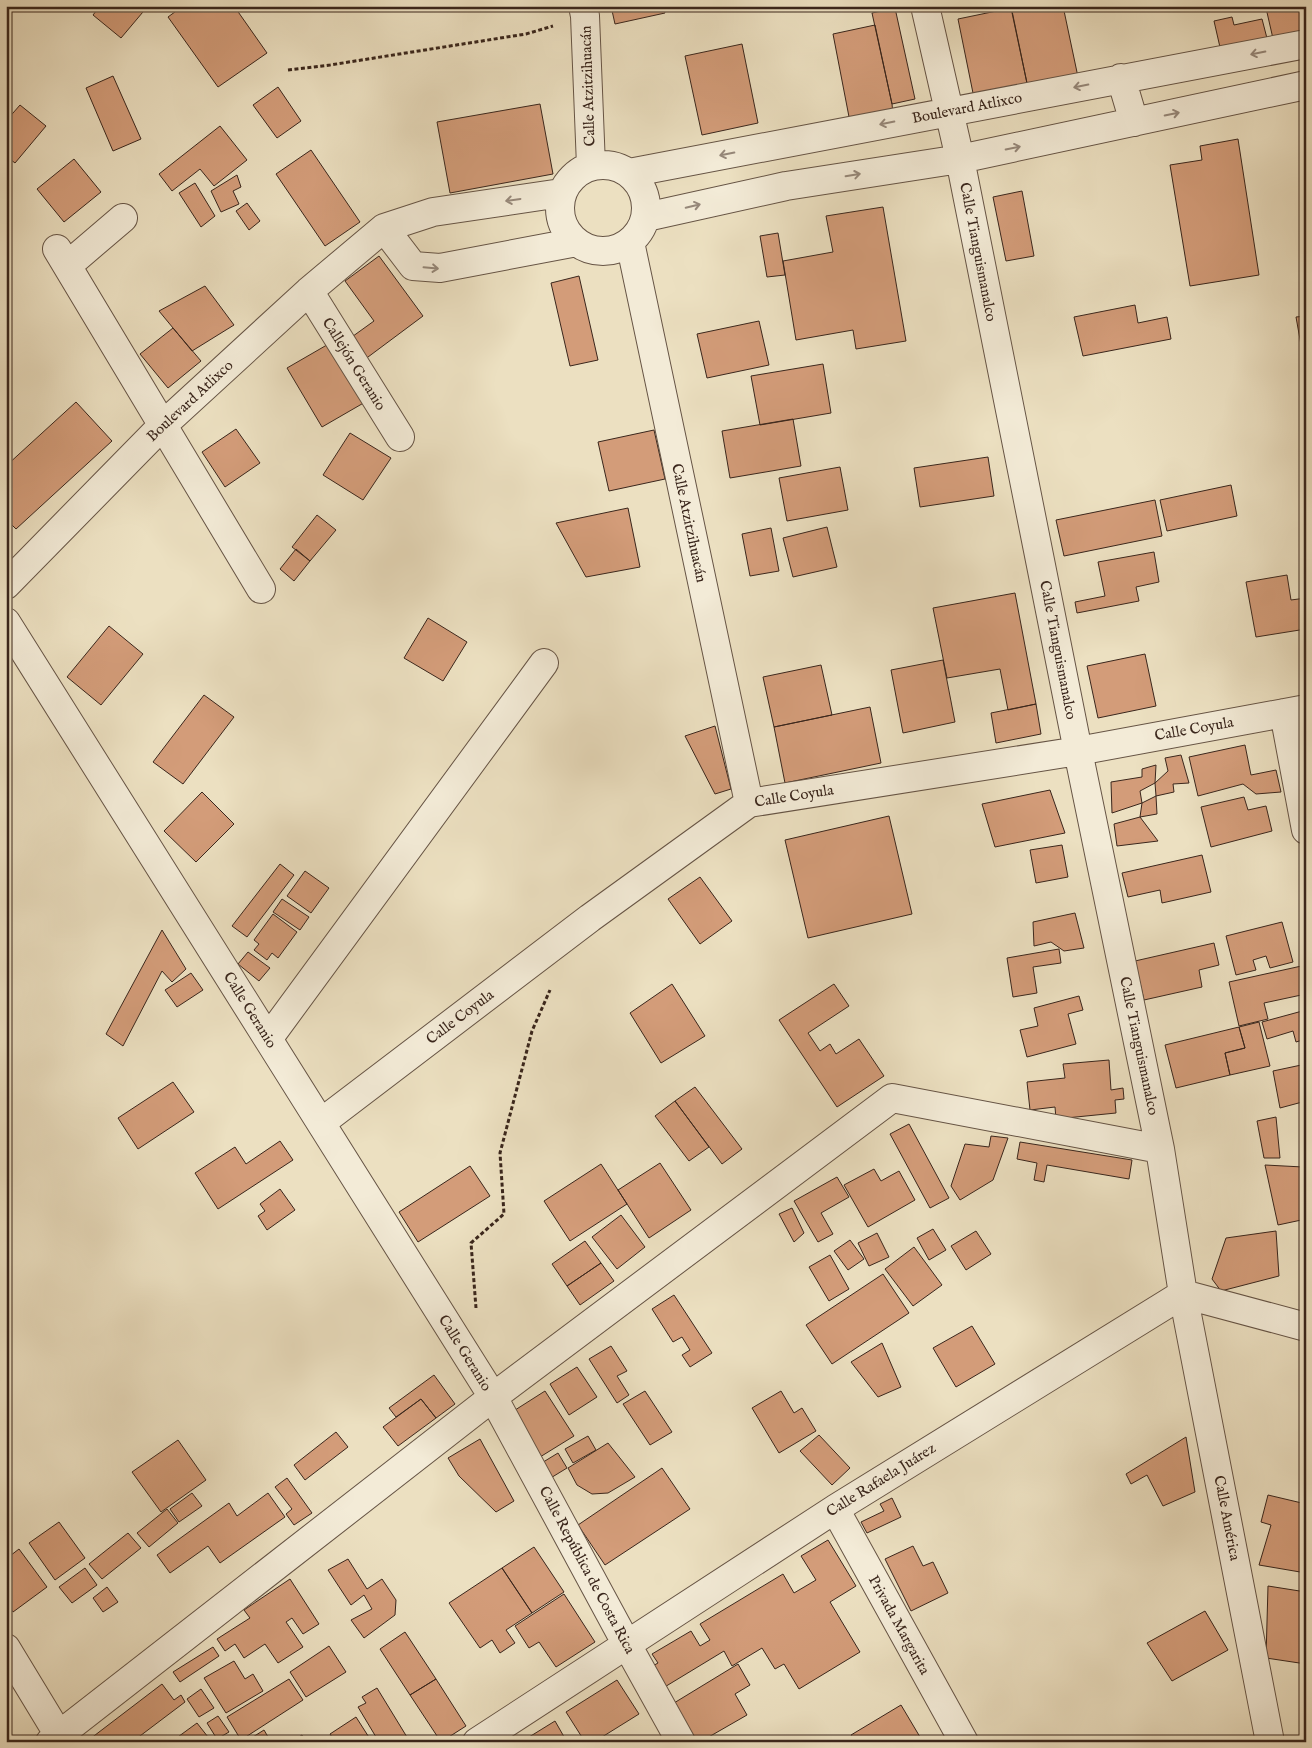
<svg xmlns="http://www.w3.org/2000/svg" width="1312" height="1748" font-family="'IM FELL English',serif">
	<rect width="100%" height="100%" fill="#ece0c1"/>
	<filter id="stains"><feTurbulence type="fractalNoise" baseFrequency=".004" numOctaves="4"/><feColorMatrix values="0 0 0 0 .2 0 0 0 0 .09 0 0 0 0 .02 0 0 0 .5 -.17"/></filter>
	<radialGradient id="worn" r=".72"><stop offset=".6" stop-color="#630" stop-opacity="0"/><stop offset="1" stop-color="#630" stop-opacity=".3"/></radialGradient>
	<path fill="#d39c79" stroke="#3a261c" d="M100,6H148L121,38L93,15Z
		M183,6H234L267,53L218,87L168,17Z
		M611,6H663L665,13L615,24Z
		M1011,6H1063L1078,77L1028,88Z
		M1275,6H1301L1303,14L1306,13V36L1274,43L1266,8Z
		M895,8L915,99L892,104L872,13Z
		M1011,8L1028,88L974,98L958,19Z
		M1232,17L1234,25L1262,19L1269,46L1222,56L1214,21Z
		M875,25L892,104L893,114L850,122L833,34Z
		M742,44L758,123L702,135L685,56Z
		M113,76L141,139L113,151L86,88Z
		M278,87L301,121L277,138L253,105Z
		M540,104L553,174L450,193L437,122Z
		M20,105L46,126L15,163L6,156V121Z
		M220,126L247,160L214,186L200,169L172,191L159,174Z
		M1238,139L1259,275L1190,286L1170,165L1202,160L1200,146Z
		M311,150L360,222L325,246L276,174Z
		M74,159L101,192L64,222L37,189Z
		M237,175L241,187L233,191L239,204L221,212L211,191Z
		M195,183L215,216L201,227L179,193Z
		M1022,191L1034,256L1006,261L993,197Z
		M247,203L260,221L249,230L236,211Z
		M883,207L906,341L856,349L853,330L796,340L783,261L833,252L826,216Z
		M778,233L785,275L767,277L760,236Z
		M379,256L423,316L364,360L349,339L374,321L345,281Z
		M579,276L598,360L570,366L551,283Z
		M205,286L234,325L192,351L159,311Z
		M1135,305L1138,323L1167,317L1171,339L1083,356L1074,317Z
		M1306,316V345H1301L1296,317Z
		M759,321L769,365L707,378L697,334Z
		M173,328L201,361L168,388L140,354Z
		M332,342L367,401L322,427L287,368Z
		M823,364L831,413L760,425L751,376Z
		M76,402L112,441L16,529L6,519V466Z
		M793,419L801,466L730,478L722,431Z
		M236,429L260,463L225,487L202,452Z
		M654,430L665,479L609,491L598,442Z
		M350,433L391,458L363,500L323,475Z
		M988,457L994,496L920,507L914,468Z
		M840,467L848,510L787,521L779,478Z
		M1231,485L1237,516L1167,531L1160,500Z
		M1155,500L1162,536L1064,556L1056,520Z
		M628,508L640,567L586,577L556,523Z
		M317,515L336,530L310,561L292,547Z
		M827,527L837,567L793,577L783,538Z
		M771,528L779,571L750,576L742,534Z
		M296,549L310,561L294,581L280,569Z
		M1154,552L1159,582L1136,587L1139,601L1077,613L1075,602L1105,596L1098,562Z
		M1287,575L1291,600L1306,598V629L1256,637L1246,582Z
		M1015,593L1036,704L1008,710L1000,669L947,678L933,608Z
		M428,618L467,642L443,681L404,658Z
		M109,626L143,654L101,705L67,677Z
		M1145,654L1156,706L1098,718L1087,666Z
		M943,660L955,722L903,733L891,670Z
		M821,665L832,715L774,727L763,677Z
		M204,695L234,717L183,784L153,762Z
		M1036,704L1041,734L996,743L991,713Z
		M870,707L881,763L785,783L774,727Z
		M715,726L731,789L715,794L685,736Z
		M1245,745L1251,775L1276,770L1281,792L1256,794L1243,784L1198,796L1189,757Z
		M1181,755L1189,783L1173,784L1174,792L1156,796L1155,783L1168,771L1165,758Z
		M1156,765L1155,783L1140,791L1142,803L1112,813L1111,782L1142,777V769Z
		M1050,790L1065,833L995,847L982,804Z
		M202,792L234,824L196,862L164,831Z
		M1156,796L1157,814L1140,817L1142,803Z
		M1244,797L1248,810L1266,806L1272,831L1211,847L1201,807Z
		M889,816L912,914L808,938L785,840Z
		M1140,817L1158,841L1117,846L1114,824Z
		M1062,845L1068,877L1036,883L1030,850Z
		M1202,855L1211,892L1162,903L1160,890L1128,897L1122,873Z
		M280,864L294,875L247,937L232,926Z
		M305,871L329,888L311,913L287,896Z
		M700,877L732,921L700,944L668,899Z
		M282,899L309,917L300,930L273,912Z
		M1075,913L1084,948L1064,951L1051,942L1034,946L1033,922Z
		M273,914L297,932L278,958L272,953L267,960L254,950L259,944L254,940Z
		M1282,922L1293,962L1270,968L1266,956L1253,960L1256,970L1236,975L1226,936Z
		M162,930L186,969L172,982L162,971L123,1046L106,1034Z
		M1214,943L1219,965L1199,970L1202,987L1144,1000L1135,961Z
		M1059,949L1061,963L1033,967L1037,993L1013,997L1007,958Z
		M248,952L270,968L259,981L238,964Z
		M1306,965V994L1264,1003L1268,1019L1239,1026L1229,982Z
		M191,973L203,990L177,1007L165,990Z
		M672,984L705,1036L661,1063L630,1013Z
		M834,984L849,1006L808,1033L820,1051L830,1044L836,1054L859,1039L884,1076L837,1107L779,1020Z
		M1079,996L1083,1010L1068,1014L1076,1044L1027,1057L1020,1030L1038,1026L1034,1008Z
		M1306,1010V1039L1296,1042L1293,1031L1267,1039L1262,1022Z
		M1259,1022L1270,1066L1230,1075L1225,1053L1245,1048L1239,1027Z
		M1239,1027L1245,1048L1225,1053L1230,1075L1176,1088L1165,1045Z
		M1109,1060L1111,1090L1123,1088L1124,1099L1115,1100L1116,1113L1056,1119L1055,1107L1030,1110L1027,1082L1065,1078L1063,1064Z
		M1306,1064V1101L1280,1108L1273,1071Z
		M173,1082L194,1112L138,1149L118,1118Z
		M695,1087L742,1149L722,1164L675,1101Z
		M675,1101L709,1147L689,1161L655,1116Z
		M1276,1117L1280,1158H1264L1257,1121Z
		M909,1124L949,1198L930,1208L890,1134Z
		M991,1136L1008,1138L993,1180L960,1200L951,1186L965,1144L989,1147Z
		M280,1141L293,1160L218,1209L195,1173L235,1147L246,1164Z
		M1020,1142L1132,1160L1129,1179L1047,1165L1044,1182L1034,1180L1037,1163L1017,1159Z
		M660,1163L691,1210L649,1238L618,1190Z
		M601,1164L627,1204L570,1241L544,1201Z
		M1265,1165L1303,1167L1306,1177V1219L1278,1225Z
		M470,1166L490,1196L418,1242L399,1212Z
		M874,1169L881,1181L899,1171L915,1200L868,1227L844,1185Z
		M837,1177L849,1197L821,1213L833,1234L818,1242L794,1201Z
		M280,1189L295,1210L267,1230L258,1216L265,1211L260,1204Z
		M792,1208L804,1233L794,1242L779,1214Z
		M621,1215L645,1247L617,1269L592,1237Z
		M933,1229L946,1250L929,1260L917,1238Z
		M976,1231L991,1254L966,1270L951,1246Z
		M1276,1231L1279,1276L1221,1291L1212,1279L1226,1238Z
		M877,1233L889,1257L869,1266L858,1243Z
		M850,1240L864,1259L848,1270L834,1251Z
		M585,1241L601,1263L567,1286L552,1264Z
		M914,1247L942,1285L913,1306L885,1269Z
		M830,1255L849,1289L829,1301L809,1267Z
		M601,1263L614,1281L580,1305L567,1286Z
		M883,1274L909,1313L832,1364L806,1325Z
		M674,1295L712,1353L690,1367L682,1355L690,1350L682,1337L673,1342L652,1309Z
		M972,1326L995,1364L956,1387L933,1348Z
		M882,1343L901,1387L878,1397L851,1362Z
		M611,1346L627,1371L617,1376L629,1395L617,1403L589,1359Z
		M577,1367L597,1397L569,1415L550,1384Z
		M434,1375L455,1404L436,1418L421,1399L396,1417L389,1408Z
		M545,1391L574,1436L540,1457L512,1412Z
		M645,1391L672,1432L650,1445L623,1404Z
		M781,1391L794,1413L802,1408L816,1431L779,1453L752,1408Z
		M421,1399L436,1418L398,1446L383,1427Z
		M336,1432L348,1447L305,1480L294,1465Z
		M819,1435L850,1468L832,1485L800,1451Z
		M588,1436L596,1450L573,1463L565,1449Z
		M1186,1437L1195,1492L1163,1506L1147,1475L1131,1484L1126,1474Z
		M480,1439L514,1501L496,1512L459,1476L448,1458Z
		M178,1440L206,1480L161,1512L132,1472Z
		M608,1443L635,1477L608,1493L592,1494L577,1485L568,1468Z
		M558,1453L567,1468L549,1479L540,1464Z
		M662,1468L690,1509L605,1565L578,1525Z
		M287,1478L312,1513L294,1525L286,1514L292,1509L275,1487Z
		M192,1493L202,1506L179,1522L170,1509Z
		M268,1493L285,1517L220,1563L208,1546L170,1573L157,1555L229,1503L237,1516Z
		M1268,1495L1306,1504V1573L1259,1565L1271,1525L1261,1522Z
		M892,1498L901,1517L867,1533L861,1522L884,1511L880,1504Z
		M167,1509L178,1523L149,1547L137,1533Z
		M59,1522L85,1558L55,1580L29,1543Z
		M128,1533L141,1548L102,1579L89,1564Z
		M828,1540L856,1586L830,1602L860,1652L799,1689L784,1664L775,1669L762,1648L732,1666L724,1651L663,1688L651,1667L658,1663L652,1654L691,1631L700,1646L710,1640L700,1624L783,1574L794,1593L816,1580L801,1556Z
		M913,1546L923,1566L933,1562L948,1593L911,1611L885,1559Z
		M534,1547L564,1592L532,1613L502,1568Z
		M19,1549L47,1587L13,1612L6,1602V1559Z
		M348,1559L367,1589L382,1579L396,1600L395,1615L364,1638L351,1620L372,1609L364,1595L351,1605L328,1570Z
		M85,1568L97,1585L72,1603L59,1587Z
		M502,1568L532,1613L506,1630L515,1643L500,1653L492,1640L480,1648L449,1603Z
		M290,1579L319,1624L303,1634L292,1618L286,1622L303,1647L278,1663L265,1644L244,1658L235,1644L225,1651L217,1639L250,1618L244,1610Z
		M1268,1586L1306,1592V1664L1266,1658Z
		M107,1587L118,1602L103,1612L93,1598Z
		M564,1594L595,1642L556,1667L539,1642L529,1648L515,1626Z
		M1205,1611L1228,1650L1172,1681L1147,1643Z
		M405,1632L436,1679L410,1695L380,1649Z
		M329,1646L346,1672L306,1697L290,1672Z
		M213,1647L219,1656L180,1682L173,1672Z
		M234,1661L245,1679L253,1674L263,1691L226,1713L204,1678Z
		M738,1664L750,1685L735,1694L747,1715L700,1742H697L674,1703Z
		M289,1679L303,1700L241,1740L227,1717Z
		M436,1679L466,1726L441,1742L410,1695Z
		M617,1680L639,1714L594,1742H585L566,1712Z
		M162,1684L174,1700L181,1695L185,1702L132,1742H86Z
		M377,1688L410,1742H379L358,1707L366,1703L362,1697Z
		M201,1689L214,1708L199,1717L187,1699Z
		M901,1705L923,1742H856L851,1735Z
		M218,1716L229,1732L217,1739L207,1723Z
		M356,1717L372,1742H335L330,1734Z
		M555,1721L567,1742H521Z
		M197,1723L208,1737L202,1742H171Z
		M264,1730L271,1742H245Z
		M302,1735L306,1742H291Z"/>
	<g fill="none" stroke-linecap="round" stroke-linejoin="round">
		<defs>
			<path id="minor" d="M583,6L585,16L591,166
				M925,6L960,159L1078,751L1160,1149L1183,1294L1270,1742
				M1121,78L1134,122
				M560 208a43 43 0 1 1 86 0a43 43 0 1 1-86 0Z
				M629,173L1306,44
				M646,217L786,186L960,159L1306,85
				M384,228L413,266L440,268L577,242
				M630,242L749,803
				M57,249L261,589
				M68,265L123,218
				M309,291L400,437
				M6,585L163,425L309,291L384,228L433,212L561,193
				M6,622L493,1397L626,1643L681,1742
				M1284,713L1306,830
				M268,1039L544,663
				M322,1122L590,918L749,803L1078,751L1306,709
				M835,1509L964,1742
				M6,1648L63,1742
				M50,1742L493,1397L892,1098L1160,1149
				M477,1742L835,1509L1183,1294L1306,1327"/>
		</defs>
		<use href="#minor" stroke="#665445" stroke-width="30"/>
		<path stroke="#3a261c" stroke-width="3" stroke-dasharray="4 2.5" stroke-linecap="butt" d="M288,70L330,65L526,34L553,26
			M476,1308L471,1243L504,1214L500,1153L532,1031L550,990"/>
		<use href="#minor" stroke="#f3ebd7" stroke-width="28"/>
	</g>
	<defs><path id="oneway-shaft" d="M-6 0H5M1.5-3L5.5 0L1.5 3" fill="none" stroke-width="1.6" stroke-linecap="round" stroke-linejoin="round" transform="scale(1.25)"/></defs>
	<g stroke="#96887a">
		<use href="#oneway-shaft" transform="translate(1258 53) rotate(169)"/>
		<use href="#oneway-shaft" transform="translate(1081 86) rotate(169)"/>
		<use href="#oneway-shaft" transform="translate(1172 114) rotate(-12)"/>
		<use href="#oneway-shaft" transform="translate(887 123) rotate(169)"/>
		<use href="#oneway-shaft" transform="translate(1013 148) rotate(-12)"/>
		<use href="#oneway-shaft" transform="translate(727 154) rotate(169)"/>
		<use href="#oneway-shaft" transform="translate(853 175) rotate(-9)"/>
		<use href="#oneway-shaft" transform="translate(513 200) rotate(172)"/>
		<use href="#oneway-shaft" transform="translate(693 206) rotate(-13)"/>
		<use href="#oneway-shaft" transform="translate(431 268) rotate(5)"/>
	</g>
	<g text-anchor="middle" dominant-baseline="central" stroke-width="4.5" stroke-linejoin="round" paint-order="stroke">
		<g font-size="15" fill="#3a261c" stroke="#f3ebd7">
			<text transform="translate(588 86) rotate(-92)">Calle Atzitzihuacán</text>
			<text transform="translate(967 108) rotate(-11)">Boulevard Atlixco</text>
			<text transform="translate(978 252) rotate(79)">Calle Tianguismanalco</text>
			<text transform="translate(354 364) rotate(58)">Callejón Geranio</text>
			<text transform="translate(190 401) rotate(-43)">Boulevard Atlixco</text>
			<text transform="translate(689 523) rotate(78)">Calle Atzitzihuacán</text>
			<text transform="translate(1058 650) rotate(79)">Calle Tianguismanalco</text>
			<text transform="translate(1194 729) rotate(-10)">Calle Coyula</text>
			<text transform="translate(794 796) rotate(-9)">Calle Coyula</text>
			<text transform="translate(250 1010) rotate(58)">Calle Geranio</text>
			<text transform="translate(460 1017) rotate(-37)">Calle Coyula</text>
			<text transform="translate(1139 1046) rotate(78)">Calle Tianguismanalco</text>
			<text transform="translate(465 1353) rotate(58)">Calle Geranio</text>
			<text transform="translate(881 1480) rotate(-32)">Calle Rafaela Juárez</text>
			<text transform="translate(1227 1518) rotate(79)">Calle América</text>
			<text transform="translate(587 1570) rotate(62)">Calle República de Costa Rica</text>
			<text transform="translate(899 1625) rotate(61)">Privada Margarita</text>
		</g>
	</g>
	<rect width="1312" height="1748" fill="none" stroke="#ece0c1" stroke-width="25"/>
	<rect x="8" y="8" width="1297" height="1733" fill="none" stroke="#3a261c" stroke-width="2.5"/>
	<rect x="12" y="12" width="1287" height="1723" fill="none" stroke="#3a261c"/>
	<rect width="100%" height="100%" filter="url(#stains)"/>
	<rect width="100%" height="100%" fill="url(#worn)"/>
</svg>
